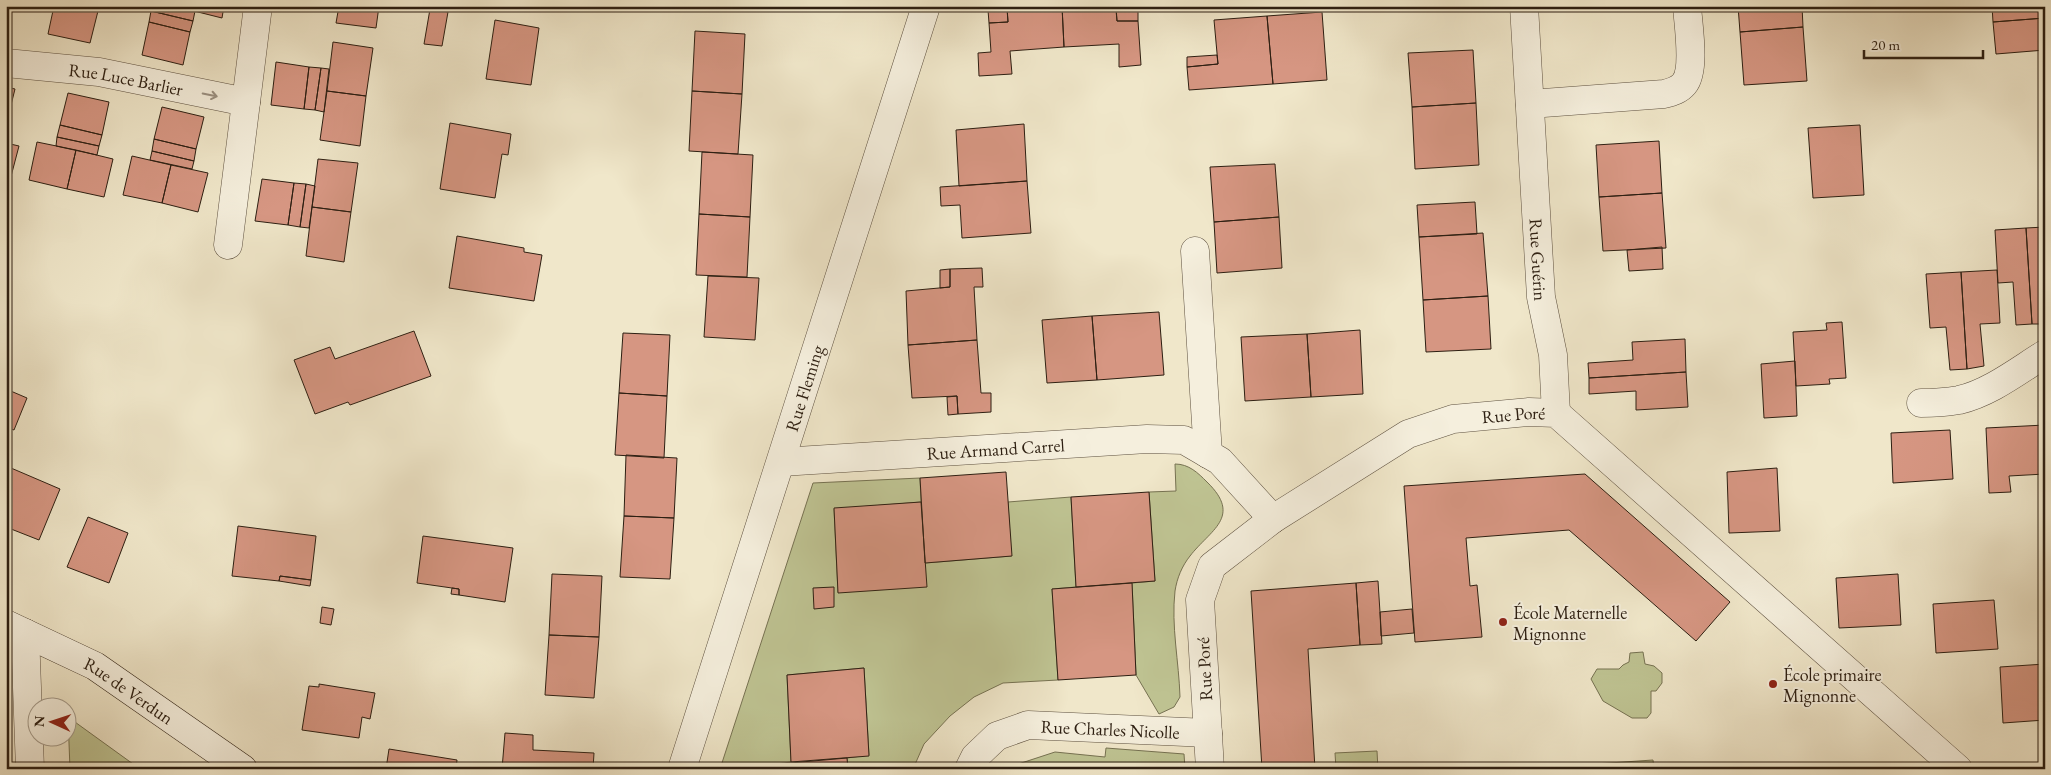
<svg xmlns="http://www.w3.org/2000/svg" width="2051" height="775" font-family="'EB Garamond',serif">
	<rect width="100%" height="100%" fill="#f0e7ca"/>
	<filter id="stains"><feTurbulence type="fractalNoise" baseFrequency=".004" numOctaves="4"/><feColorMatrix values="0 0 0 0 .2 0 0 0 0 .09 0 0 0 0 .02 0 0 0 .5 -.17"/></filter>
	<radialGradient id="worn" r=".72"><stop offset=".6" stop-color="#630" stop-opacity="0"/><stop offset="1" stop-color="#630" stop-opacity=".3"/></radialGradient>
	<path fill="#bfc493" stroke="#767252" d="M1175,464C1189,464 1198,473 1207,482C1243,517 1210,530 1190,556C1182,566 1177,578 1175,591C1171,626 1179,662 1180,697L1174,707L1159,714L1136,675L1132,583L1155,581L1149,492L1176,491Z
		M920,478L921,502L834,509L838,592L925,563L1011,556L1008,502L1071,497L1076,587L1052,589L1058,680L1003,683L974,697L950,716L924,744L913,769H848L847,758L869,755L864,668L787,675L791,762L768,765L767,769H720L813,483Z
		M1643,652L1645,664L1654,666L1662,673V683L1656,691H1651V713L1647,718H1632L1603,701L1591,679L1597,669H1619L1623,665L1629,662L1630,653Z
		M68,717L140,769H70Z
		M1106,748L1184,754L1185,769L1053,767V769H1003L1055,752L1105,757Z
		M1377,751L1378,769H1336L1335,753Z
		M1653,760L1654,769H1522Z"/>
	<path fill="#d69682" stroke="#2d1f12" d="M54,6H77L98,11L90,43L48,34Z
		M77,6H99L98,11Z
		M152,6H172L195,11L193,21L151,11Z
		M174,6H224L222,18Z
		M339,6H379L376,28L336,23Z
		M1007,6H1062L1064,47L1010,51L1012,74L979,76L978,53L991,52L989,23L1008,22Z
		M1062,6H1116L1117,21H1138L1141,65L1119,67V44L1064,47Z
		M1738,6H1802L1803,27L1740,32Z
		M1992,6H2045V18L1993,22Z
		M430,9L448,12L442,46L424,44Z
		M1007,9L1008,22L989,23L988,10Z
		M1138,9V21H1117L1116,10Z
		M151,11L193,21L190,32L149,22Z
		M1322,12L1327,80L1273,84L1267,16Z
		M1267,16L1273,84L1189,90L1187,67L1218,64L1214,20Z
		M2045,18V50L1996,54L1993,22Z
		M495,20L539,28L531,85L486,79Z
		M149,22L190,32L183,65L142,55Z
		M1803,27L1807,81L1744,85L1740,32Z
		M695,31L745,34L742,94L692,91Z
		M333,42L373,48L366,96L327,91Z
		M1473,50L1476,103L1412,107L1408,53Z
		M1217,55L1218,64L1187,67V57Z
		M276,62L309,67L304,109L271,105Z
		M309,67L321,68L315,110L304,109Z
		M321,68L329,69L324,112L315,110Z
		M6,87L15,89L7,121H6Z
		M327,91L366,96L360,146L320,140Z
		M692,91L742,94L738,154L689,151Z
		M68,93L109,102L102,135L60,125Z
		M1476,103L1479,165L1415,169L1412,107Z
		M162,107L204,117L196,149L154,139Z
		M450,123L511,134L508,155L502,154L495,198L440,189Z
		M1024,124L1027,181L959,186L956,130Z
		M60,125L102,135L99,146L57,137Z
		M1860,125L1864,195L1813,198L1808,128Z
		M57,137L99,146L97,155L56,146Z
		M154,139L196,149L194,161L152,151Z
		M1659,141L1662,193L1599,197L1596,145Z
		M37,142L76,150L67,189L29,180Z
		M6,143L19,146L9,184H6Z
		M76,150L113,159L104,197L67,189Z
		M152,151L194,161L192,169L150,160Z
		M702,152L753,155L750,217L699,214Z
		M132,156L171,165L162,203L123,195Z
		M318,159L358,163L351,212L312,207Z
		M1275,164L1279,217L1214,222L1210,167Z
		M171,165L208,173L198,212L162,203Z
		M262,179L294,183L288,225L255,221Z
		M1027,181L1031,233L962,238L960,205L941,206L940,187Z
		M294,183L306,184L300,227L288,225Z
		M306,184L315,186L309,228L300,227Z
		M1662,193L1666,248L1603,251L1599,197Z
		M1475,202L1477,234L1419,237L1417,205Z
		M312,207L351,212L344,262L306,256Z
		M699,214L750,217L747,277L696,275Z
		M1279,217L1282,268L1217,273L1214,222Z
		M2045,227V324H2032L2026,228Z
		M2026,228L2032,324L2016,325L2013,282L1998,283L1995,230Z
		M1483,233L1488,296L1423,300L1419,237Z
		M457,236L524,248V252L542,255L534,301L449,288Z
		M1662,247L1663,269L1629,271L1627,250Z
		M982,268L983,287H974L977,340L908,345L906,291L950,287V269Z
		M950,269V287L940,288V270Z
		M1997,270L2000,323L1980,324L1984,366L1967,369L1961,272Z
		M1961,272L1967,369L1950,370L1946,327L1930,328L1926,274Z
		M708,276L759,278L755,340L704,337Z
		M1488,296L1491,349L1426,352L1423,300Z
		M1159,312L1164,375L1097,380L1092,316Z
		M1092,316L1097,380L1047,383L1042,320Z
		M1842,322L1846,378L1829,379L1830,384L1796,386L1793,332L1827,330L1826,323Z
		M1360,330L1363,394L1311,397L1307,334Z
		M414,331L431,376L350,405L348,402L315,414L294,360L330,347L335,359Z
		M623,333L670,335L667,396L619,393Z
		M1307,334L1311,397L1245,401L1241,337Z
		M1685,339L1686,372L1589,378L1588,363L1633,360L1632,342Z
		M977,340L981,393H991V412L958,414L957,396L912,398L908,345Z
		M1795,361L1797,416L1764,418L1761,364Z
		M1686,372L1688,407L1636,410V391L1589,394V378Z
		M6,389L27,398L14,430L6,427Z
		M619,393L667,396L664,458L615,455Z
		M957,396L958,414L948,415L947,397Z
		M2045,425V474L2009,476L2011,492L1989,493L1986,428Z
		M1950,430L1953,479L1893,483L1891,433Z
		M626,455L677,458L674,518L624,516Z
		M11,468L60,489L39,540L6,527V479Z
		M1777,468L1780,531L1729,533L1727,472Z
		M1006,472L1012,556L925,563L920,478Z
		M1585,474L1730,602L1696,641L1569,530L1466,538L1470,586L1477,585L1482,637L1415,642L1404,486Z
		M1149,492L1155,581L1076,587L1071,497Z
		M921,502L927,587L838,593L834,508Z
		M624,516L674,518L670,579L620,577Z
		M88,517L128,533L109,583L67,567Z
		M238,526L316,536L311,580L280,576L279,581L232,576Z
		M423,536L513,548L505,602L459,595V589L417,583Z
		M552,574L602,576L599,637L549,635Z
		M1898,574L1901,625L1839,628L1836,578Z
		M280,576L311,580L310,586L279,581Z
		M1378,581L1382,644L1360,645L1356,583Z
		M1132,583L1136,675L1058,680L1052,589Z
		M1356,583L1360,645L1308,649L1315,769H1262L1251,591Z
		M834,587V607L814,609L813,588Z
		M452,588L459,589V595L451,594Z
		M1994,600L1998,649L1936,653L1933,604Z
		M322,607L334,609L331,625L320,623Z
		M1412,609L1414,633L1381,636L1380,612Z
		M549,635L599,637L594,698L545,695Z
		M2045,664V720L2003,723L2000,667Z
		M864,668L869,756L791,762L787,675Z
		M319,684L375,693L370,719L362,717L359,738L302,730L309,686L319,687Z
		M505,733L533,735V750L594,753L593,769H502Z
		M389,749L457,760L456,769H386Z
		M847,758L848,769H767V765Z
		M1053,767L1093,768L1053,769Z"/>
	<g fill="none" stroke-linecap="round" stroke-linejoin="round">
		<defs>
			<g id="minor">
				<path id="s1" d="M1524,6L1541,297L1553,355L1556,413"/>
				<path id="s2" d="M6,63L99,72L246,102L258,6"/>
				<path d="M1530,104L1664,94C1672,92 1679,90 1684,84C1696,70 1688,24 1687,6"/>
				<path d="M228,245L246,102"/>
				<path d="M1195,251L1208,454"/>
				<path d="M1921,403C1934,403 1947,402 1959,400C1990,393 2019,370 2045,354"/>
				<path id="s3" d="M781,462L1147,439L1184,440L1220,461L1273,519"/>
				<path d="M25,633L30,769"/>
				<path id="s4" d="M682,769L926,6"/>
				<path id="s5" d="M969,769L975,757L997,736L1028,725L1208,733"/>
				<path id="s6" d="M1210,769L1200,600L1212,566L1273,519L1408,434L1453,419L1529,412L1556,413L1958,769"/>
			</g>
			<g id="secondary">
				<path id="s7" d="M6,624L95,666L243,769"/>
			</g>
		</defs>
		<use href="#minor" stroke="#5e5140" stroke-width="29"/>
		<use href="#secondary" stroke="#2d1f12" stroke-width="29"/>
		<use href="#minor" stroke="#f5efdd" stroke-width="28"/>
		<use href="#secondary" stroke="#f5efdd" stroke-width="28"/>
	</g>
	<defs><path id="oneway-shaft" d="M-6 0H5M1.5-3L5.5 0L1.5 3" fill="none" stroke-width="1.6" stroke-linecap="round" stroke-linejoin="round" transform="scale(1.25)"/></defs>
	<use stroke="#9b9182" href="#oneway-shaft" transform="translate(210 95) rotate(12)"/>
	<g fill="#8f2418" stroke="#f5efdd" stroke-width="2">
		<circle cx="1503" cy="622" r="5"/>
		<circle cx="1773" cy="684" r="5"/>
	</g>
	<g text-anchor="middle" dominant-baseline="central" stroke-width="4" stroke-linejoin="round" paint-order="stroke">
		<g font-size="18" fill="#2d1f12" stroke="#f5efdd">
			<text stroke="none"><textPath href="#s2" startOffset="121">Rue Luce Barlier</textPath></text>
			<text stroke="none"><textPath href="#s1" startOffset="254">Rue Guérin</textPath></text>
			<text stroke="none"><textPath href="#s4" startOffset="400">Rue Fleming</textPath></text>
			<text stroke="none"><textPath href="#s6" startOffset="550">Rue Poré</textPath></text>
			<text stroke="none"><textPath href="#s3" startOffset="215">Rue Armand Carrel</textPath></text>
			<text transform="translate(1204 669) rotate(-93)">Rue Poré</text>
			<text stroke="none"><textPath href="#s7" startOffset="140">Rue de Verdun</textPath></text>
			<text stroke="none"><textPath href="#s5" startOffset="159">Rue Charles Nicolle</textPath></text>
		</g>
		<g font-size="18" fill="#2d1f12" stroke="#f5efdd" text-anchor="start">
			<text x="1513" y="612">École Maternelle<tspan x="1513" dy="21">Mignonne</tspan></text>
			<text x="1783" y="674">École primaire<tspan x="1783" dy="21">Mignonne</tspan></text>
		</g>
	</g>
	<rect width="2051" height="775" fill="none" stroke="#f0e7ca" stroke-width="25"/>
	<rect x="8" y="8" width="2036" height="760" fill="none" stroke="#2d1f12" stroke-width="2.5"/>
	<rect x="12" y="12" width="2026" height="750" fill="none" stroke="#2d1f12"/>
	<g transform="translate(52 722) rotate(273)"><circle r="24" fill="#f5efdd" stroke="#a59c8c"/>
	<path d="M0-4L9 19L0 12L-9 19Z" fill="#8f2418"/>
	<text y="-8" font-size="14" font-weight="bold" text-anchor="middle" fill="#2d1f12">N</text>
	</g>
	<path d="M1864 50v8h119v-8" fill="none" stroke="#2d1f12" stroke-width="2.5"/>
	<text x="1871" y="50" font-size="15" fill="#2d1f12" stroke="#f5efdd" stroke-width="4" paint-order="stroke">20 m</text>
	<rect width="100%" height="100%" filter="url(#stains)"/>
	<rect width="100%" height="100%" fill="url(#worn)"/>
</svg>
